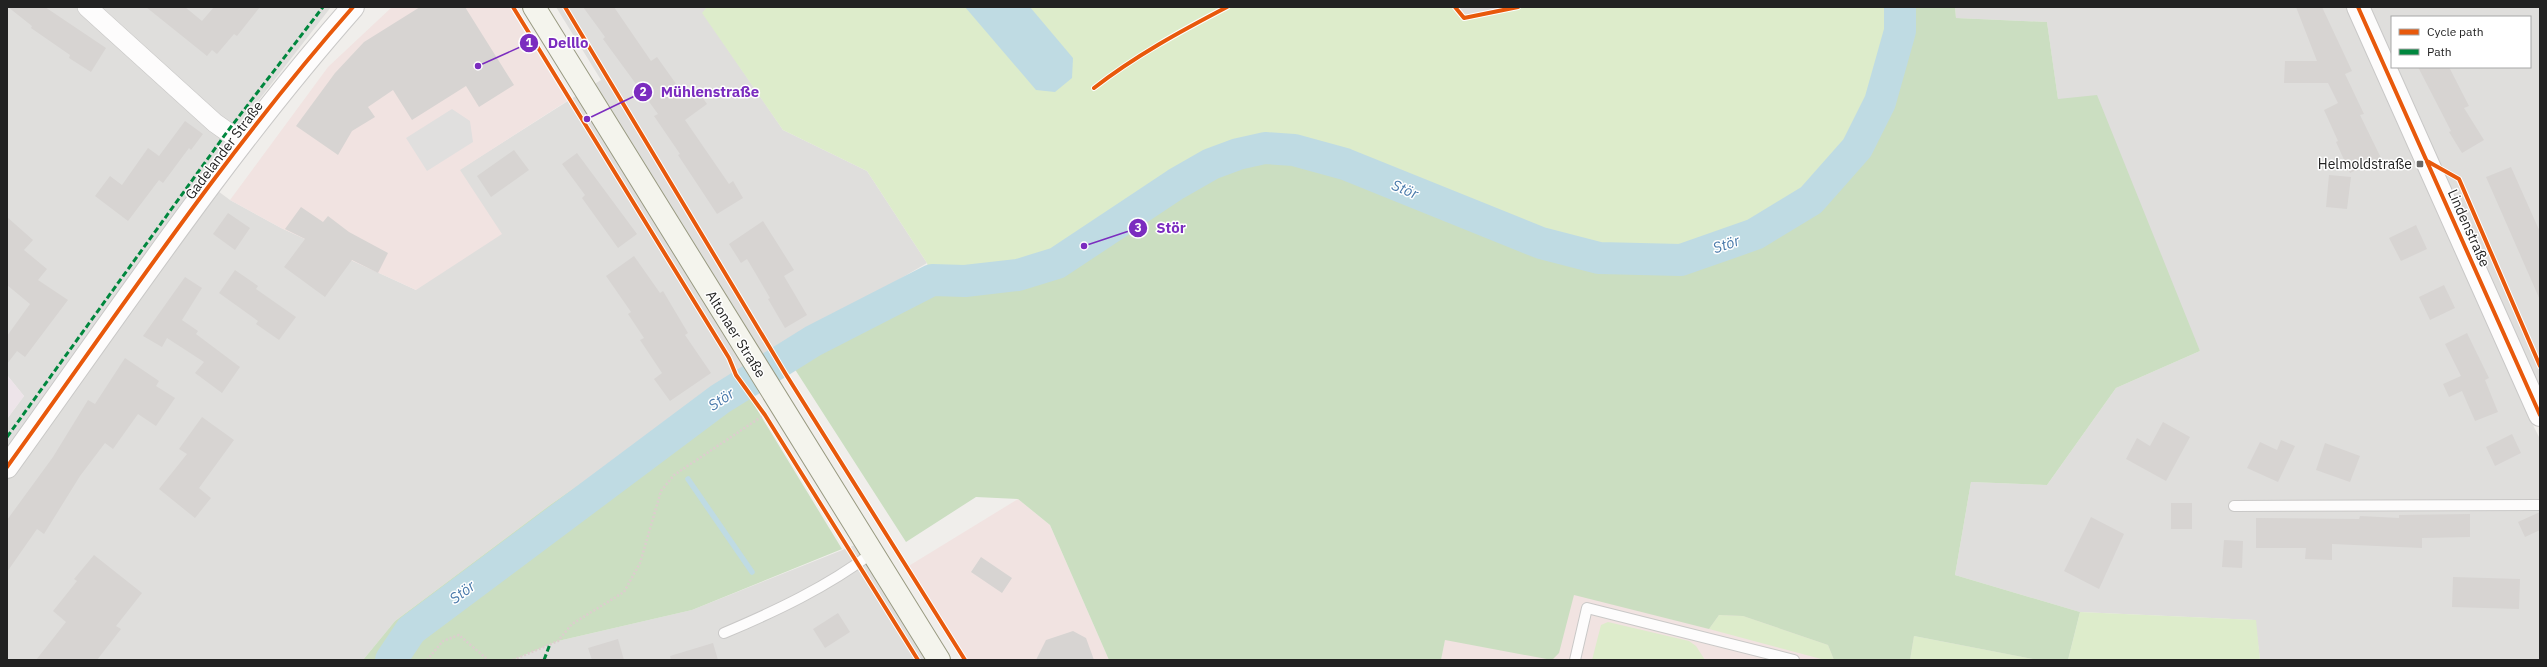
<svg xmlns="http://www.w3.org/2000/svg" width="2547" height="667" font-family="'IBM Plex Sans',sans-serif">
	<rect width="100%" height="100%" fill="#f0eeeb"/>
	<path fill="#dfdedc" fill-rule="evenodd" d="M7,7H331L199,177L230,200L281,228L416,290L459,170L601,80L556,7H707L703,13L783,130L867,171L927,263L736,375L550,505L395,621L363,660H7V419L24,396L7,375Z
		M1455,7H1518L1464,18Z
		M1955,7H2540V412L2528,415L2540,439V660H2260L2255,620L2080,612L1955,575L1971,482L2047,485L2116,388L2200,351L2058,99L2047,22L1956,18ZM2392,17H2530V67H2392Z
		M865,541L939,660H513L558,641L692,610Z"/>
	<path fill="#f1e3e1" d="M392,7H509L567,101L460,170L502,234L416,290L281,228L230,200L328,67Z
		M1018,499L1050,525L1109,660H966L907,567Z
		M1561,569L2038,660H1441L1446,634Z"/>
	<path fill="#ede4e9" d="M7,375L24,396L7,419Z"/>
	<path fill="#ddeccb" d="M707,7H1455L1464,18L1518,7H1900V31L1880,102L1857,148L1811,200L1755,234L1681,260L1599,258L1541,243L1345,164H1211L1176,184L1057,263L1018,275L965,281L932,280L927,263L867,171L783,130L702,13Z
		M2080,612L2256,620L2260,660H2068Z
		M1719,615L1743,616L1828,645L1834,660H1825L1709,629Z
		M1608,622L1689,641L1696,646L1705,660H1592L1601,625Z
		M1914,636L2038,660H1910Z"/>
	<path fill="#cbdec1" d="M1900,7H1955L1956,18L2047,22L2058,99L2097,95L2200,351L2116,388L2047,485L1971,482L1955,575L2080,612L2068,660H2038L1914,636L1910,660H1834L1828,645L1743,616L1719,615L1709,629L1574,595L1559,653L1552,660L1445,640L1441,660H1109L1050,525L1018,499L976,497L906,542L787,357L813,341L932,280L965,281L1018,275L1057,263L1176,184L1211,164L1238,154L1265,148L1294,150L1345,164L1541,243L1599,258L1681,260L1755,234L1811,200L1857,148L1880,102L1900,31Z
		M736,375L842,549L692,610L558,641L513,660H363L395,621L550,505Z"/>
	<path fill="#e0dfde" d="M452,109L470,121L473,142L427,171L406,138Z
		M141,266L7,452V440L128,272Z"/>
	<path fill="#bfdbe3" d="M965,7H1030L1073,58L1072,78L1055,92L1036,90Z"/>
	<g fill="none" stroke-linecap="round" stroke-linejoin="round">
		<path stroke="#bfdbe3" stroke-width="5.5" d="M688,479L752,572"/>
		<path stroke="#bfdbe3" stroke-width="32" d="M391,660L411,630L720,399L813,341L932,280L965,281L1018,275L1057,263L1176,184L1211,164L1238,154L1265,148L1294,150L1345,164L1541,243L1599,258L1681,260L1755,234L1811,200L1857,148L1880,102L1900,31V7"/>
	</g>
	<path fill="#d7d4d2" d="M8,7H45L106,48L91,72L69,58L70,55L31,28L32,26Z
		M146,7H185L202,21L214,7H260L237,36L234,34L217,54L212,50L207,56Z
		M420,7H465L514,85L479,107L466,86L412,120L393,90L368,107L375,117L352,131L338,155L296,126L335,73L364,42Z
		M583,7H614L651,61L657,57L684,95L695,87L707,104L685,120L729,184L733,181L743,198L717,214L678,155L680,154L654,116L658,114L603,39L605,37Z
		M2296,7H2322L2352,71L2345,74L2364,114L2360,115L2381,158L2350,173L2336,142L2338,141L2324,110L2338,103L2328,83H2284L2285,61H2317Z
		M2418,67H2449L2469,106L2464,108L2484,140L2462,153L2449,132L2451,131Z
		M185,121L203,134L191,150L189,148L163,183L159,180L128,221L95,196L110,176L122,185L148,148L159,156Z
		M514,150L529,170L491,197L477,176Z
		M577,153L637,234L618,248L582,198L585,195L562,164Z
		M2511,167L2540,232V300L2486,177Z
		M2329,175L2351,177L2347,209L2326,207Z
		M301,207L323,222L328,216L349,232L388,253L378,273L352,260L325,297L284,267L305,239L285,229Z
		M228,213L250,228L235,250L213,234Z
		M7,217L33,240L24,250L47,269L38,280L68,300L25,357L17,351L7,364V336L30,304L7,285Z
		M763,221L794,270L784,276L807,315L785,328L768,299L770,298L747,259L741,263L729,244Z
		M2416,225L2427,249L2401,261L2389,238Z
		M634,256L660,293L663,291L688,333L685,335L711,373L670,401L654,379L662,373L640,340L644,338L628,314L631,312L606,276Z
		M235,270L258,286L256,289L296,317L279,340L256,324L258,321L219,293Z
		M185,277L202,288L182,320L198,331L196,334L240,367L222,393L195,373L204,362L167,338L162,347L143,336Z
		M2444,285L2455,308L2430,320L2419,297Z
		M2467,333L2489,378L2485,380L2498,412L2475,421L2462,391L2449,397L2443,384L2461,376L2445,344Z
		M125,358L159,381L156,386L175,398L156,426L138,414L113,449L105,443L80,476L44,534L37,529L7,572V520L53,457L88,400L95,404Z
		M202,417L234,440L199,488L211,498L195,518L159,489L187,454L179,449Z
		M2163,422L2190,437L2166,481L2126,459L2137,438L2150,446Z
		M2512,434L2521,453L2495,466L2486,447Z
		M2281,440L2295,446L2278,482L2247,468L2260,442L2277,450Z
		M2325,443L2360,456L2350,482L2316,470Z
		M2171,503H2192V529H2171Z
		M2540,512V530L2525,537L2518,522Z
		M2470,514V537L2422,538V548L2332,544V560L2305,559L2306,548H2256V518L2359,519L2360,516L2399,518V515Z
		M2091,517L2124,534L2099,589L2064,571Z
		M2224,540L2243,541L2242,568L2222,567Z
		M94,555L142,593L116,626L121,629L97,660H36L66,622L53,611L77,581L74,579Z
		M981,557L1012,578L1002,593L971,572Z
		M2453,577L2520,579L2519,609L2452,607Z
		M838,613L850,632L825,648L813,629Z
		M1073,631L1086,638L1094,660H1036L1046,640Z
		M618,639L624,660H592L588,648Z
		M713,643L718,660H671L670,656Z"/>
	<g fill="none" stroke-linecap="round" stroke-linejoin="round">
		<defs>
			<path id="service" d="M2234,506L2540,505
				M724,633C776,611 827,587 872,553
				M1575,660L1587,608L1794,660"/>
			<path id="minor" d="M87,7L215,123L242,142"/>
			<path id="tertiary" d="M2358,7L2540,415
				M7,467C119,312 226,151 353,7"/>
			<path id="secondary" d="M534,7L939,660"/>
		</defs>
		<use href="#service" stroke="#c9c8c7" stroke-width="12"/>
		<use href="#minor" stroke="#c9c8c7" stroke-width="20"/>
		<use href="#tertiary" stroke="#c9c8c7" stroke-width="24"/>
		<use href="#secondary" stroke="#999a82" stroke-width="24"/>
		<path stroke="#dccecd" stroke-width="2.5" stroke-dasharray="2 2" stroke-linecap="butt" d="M427,660L443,641L459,635L488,660
			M513,660L558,641L572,624L624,592L640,563L661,491L674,475L764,415"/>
		<use href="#service" stroke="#fdfcfc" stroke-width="10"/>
		<use href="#minor" stroke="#fdfcfc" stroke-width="19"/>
		<use href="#tertiary" stroke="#fdfcfc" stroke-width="22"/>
		<use href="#secondary" stroke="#f4f4ed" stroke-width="22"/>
		<path stroke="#00873e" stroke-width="3" stroke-dasharray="6 3" stroke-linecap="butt" d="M7,437L227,132L323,7
			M544,660L550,644"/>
		<defs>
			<path id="cycleway" d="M513,7L729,358L736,375L765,415L918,660
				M565,7L785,373L965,660
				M1455,7L1464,18L1518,7
				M2358,7L2540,415
				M1094,88C1135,56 1181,31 1227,7
				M2427,161L2459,179L2540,366
				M7,467C119,312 226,151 353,7"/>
		</defs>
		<use href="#cycleway" stroke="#fff" stroke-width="6"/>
		<use href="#cycleway" stroke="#e8590c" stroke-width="4"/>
	</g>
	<rect fill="#6a6968" stroke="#fff" stroke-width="1.5" x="2416" y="160" width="8" height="8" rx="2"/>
	<g text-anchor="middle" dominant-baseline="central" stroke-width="3" stroke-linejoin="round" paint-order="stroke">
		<g font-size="14" fill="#222" stroke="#fff">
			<text transform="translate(224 150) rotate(-53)">Gadelander Straße</text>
			<text transform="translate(2469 228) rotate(66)">Lindenstraße</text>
			<text transform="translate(736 334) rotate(58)">Altonaer Straße</text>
		</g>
		<g font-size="14" fill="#222" stroke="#fff" text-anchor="end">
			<text x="2412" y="164">Helmoldstraße</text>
		</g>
		<g font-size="15" font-style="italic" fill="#4a7aab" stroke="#fff">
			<text transform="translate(1405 189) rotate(22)">Stör</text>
			<text transform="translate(1726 244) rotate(-19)">Stör</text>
			<text transform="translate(721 399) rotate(-34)">Stör</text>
			<text transform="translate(462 592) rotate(-37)">Stör</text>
		</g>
	</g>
	<path fill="none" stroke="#7b2cbf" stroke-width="1.5" d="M478 66L529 43M587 119L643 92M1084 246L1138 228"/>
	<g fill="#7b2cbf" stroke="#fff" stroke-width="1.5">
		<circle cx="478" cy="66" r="4"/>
		<circle cx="587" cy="119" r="4"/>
		<circle cx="1084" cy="246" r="4"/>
		<circle cx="529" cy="43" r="10"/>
		<circle cx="643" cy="92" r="10"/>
		<circle cx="1138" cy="228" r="10"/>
	</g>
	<g font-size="12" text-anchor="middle" font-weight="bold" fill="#fff">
		<text x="529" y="47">1</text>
		<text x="643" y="96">2</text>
		<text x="1138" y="232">3</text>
	</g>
	<g font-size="15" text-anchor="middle" font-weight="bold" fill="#7b2cbf" stroke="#fff" stroke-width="3" stroke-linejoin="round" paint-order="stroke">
		<text x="568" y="48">Delllo</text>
		<text x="710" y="97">Mühlenstraße</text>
		<text x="1171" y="233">Stör</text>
	</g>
	<rect width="2547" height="667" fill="none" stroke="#222222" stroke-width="16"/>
	<rect x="2391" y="16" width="140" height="52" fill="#ffffff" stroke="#a7a7a7"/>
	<rect x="2399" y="29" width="20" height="6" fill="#e8590c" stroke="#a7a7a7"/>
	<text x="2427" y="36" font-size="12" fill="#222222">Cycle path</text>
	<rect x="2399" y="49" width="20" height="6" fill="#00873e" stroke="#a7a7a7"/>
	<text x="2427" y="56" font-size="12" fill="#222222">Path</text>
</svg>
